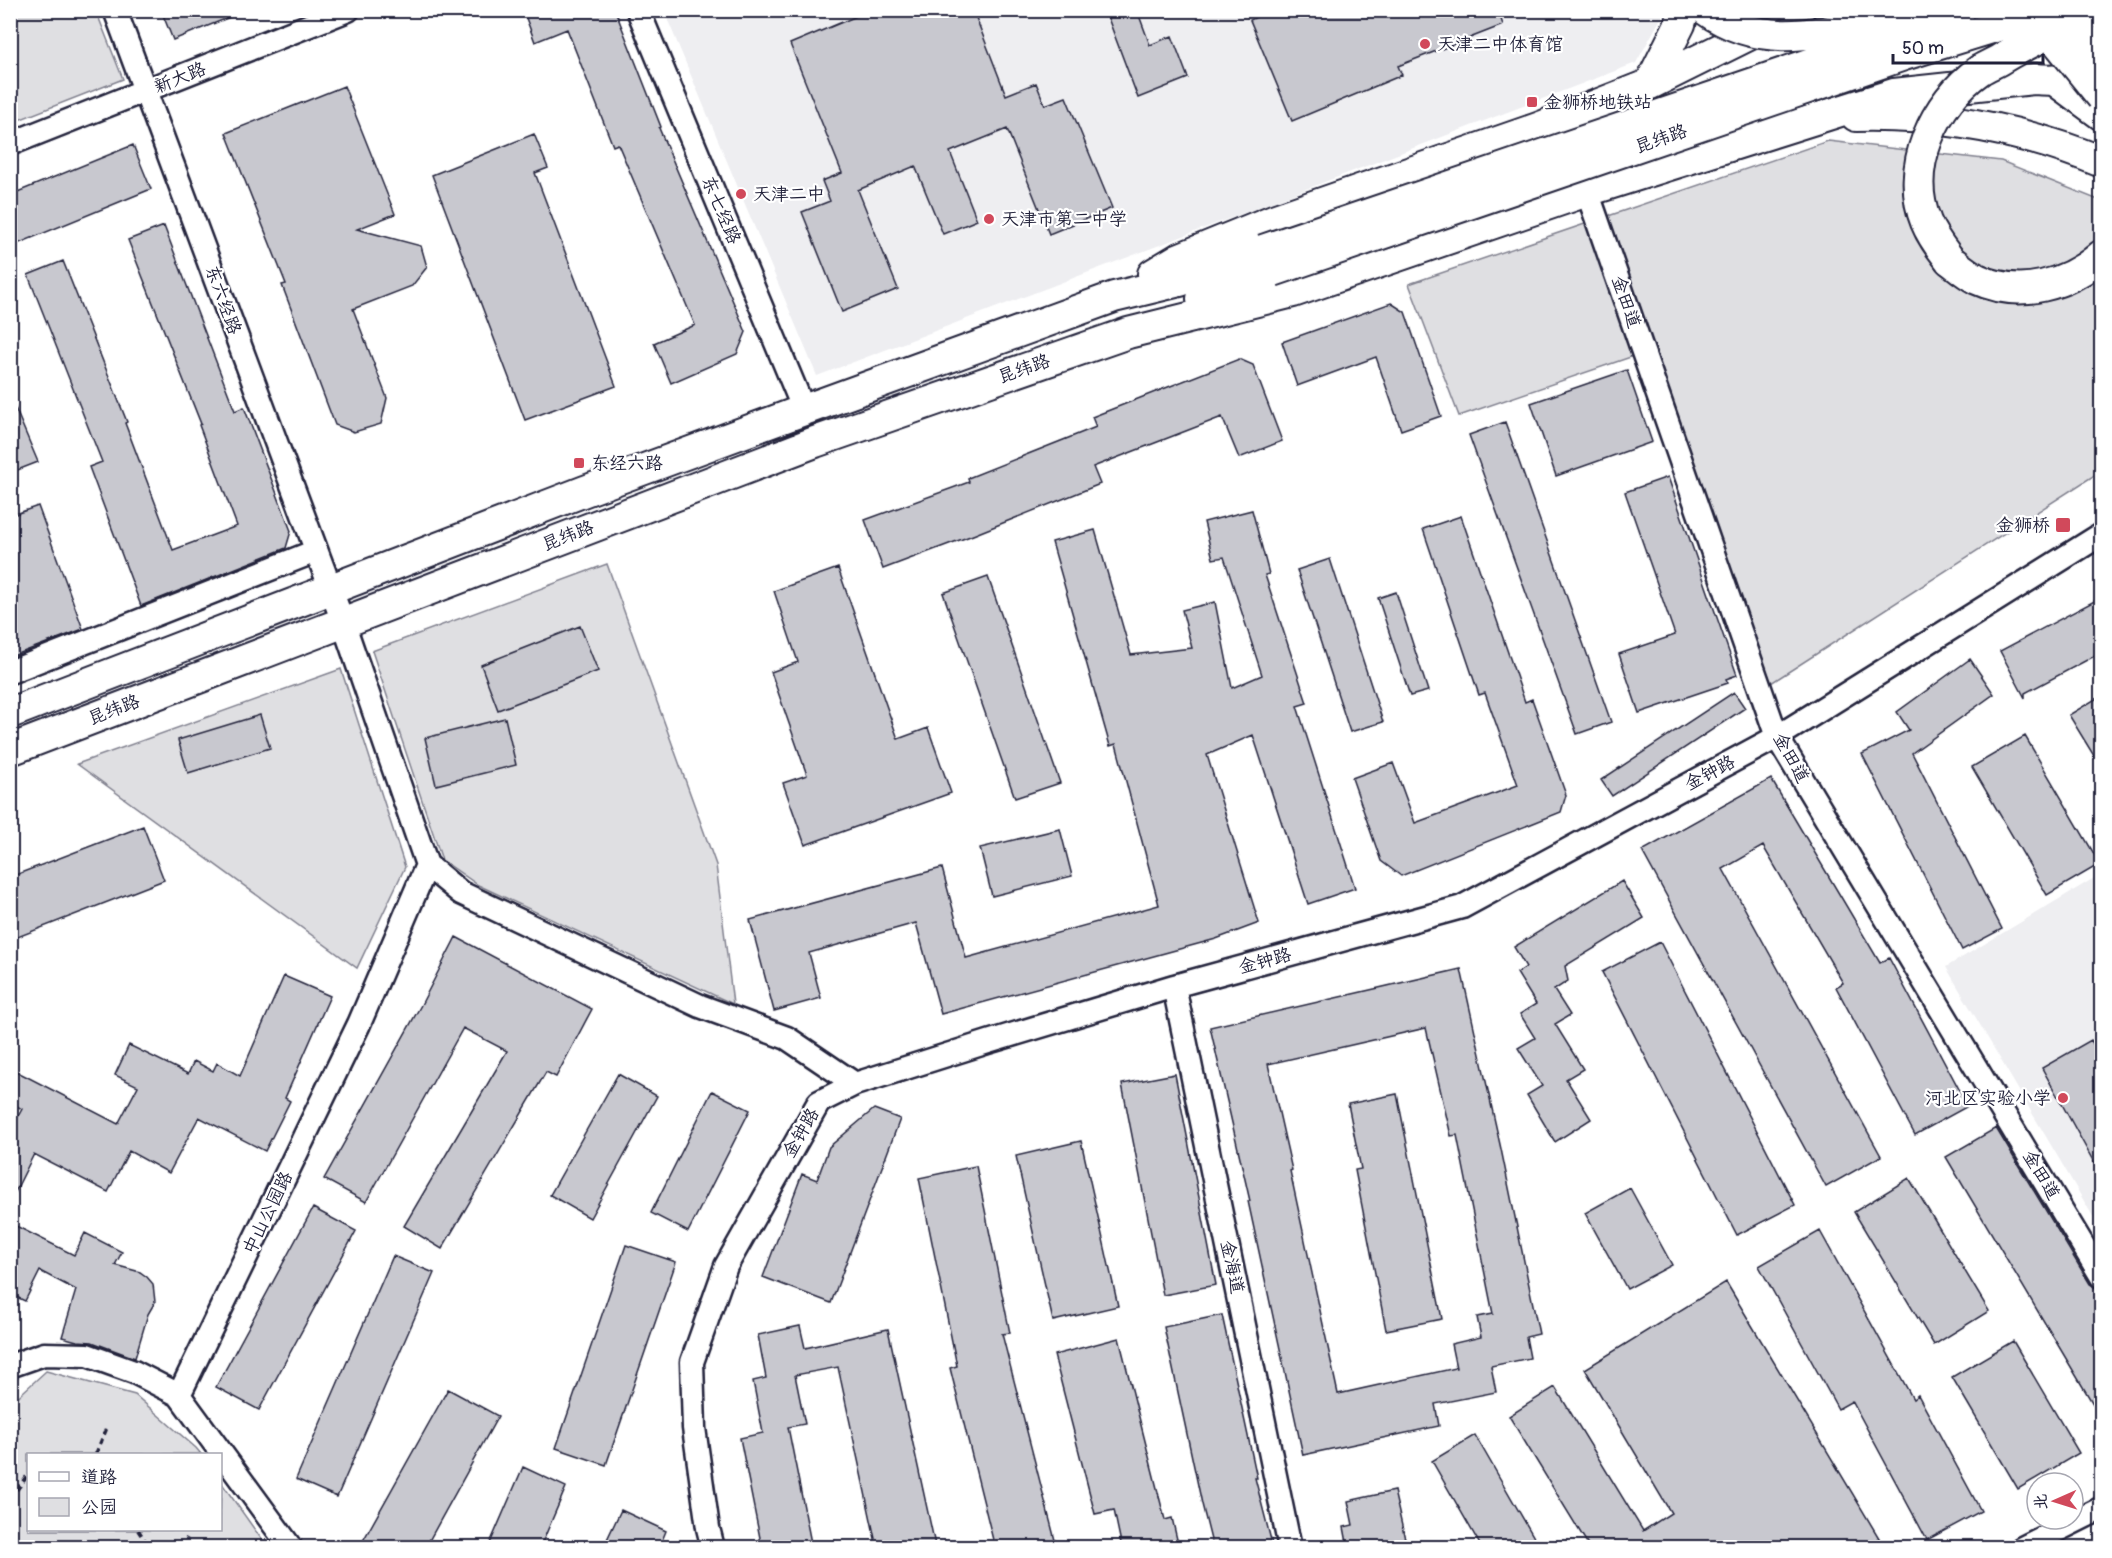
<svg xmlns="http://www.w3.org/2000/svg" width="2112" height="1558" font-family="Pangolin,'LXGW WenKai TC',sans-serif">
	<rect width="100%" height="100%" fill="#fff"/>
	<filter id="ink" filterUnits="userSpaceOnUse"><feTurbulence type="fractalNoise" baseFrequency=".0167" numOctaves="2"/><feDisplacementMap in="SourceGraphic" scale="12" xChannelSelector="R" yChannelSelector="G"/><feConvolveMatrix kernelMatrix="1 2 1 2 8 2 1 2 1" color-interpolation-filters="sRGB"/></filter>
	<g filter="url(#ink)">
		<path fill="#eeeef1" d="M664,11H1665L1636,63L817,376Z
			M2101,874V1230L1946,967Z"/>
		<path fill="#dfdfe2" stroke="#80808e" stroke-width="1.5" d="M11,10L96,11L123,79L11,123Z
			M1828,141L2001,161L2101,201L2102,304L2098,306L2102,311L2101,471L1771,683L1654,349L1459,416L1409,284Z
			M607,564L716,865L733,1004L478,885L442,860L372,651Z
			M341,669L405,867L357,968L77,764Z
			M46,1371L135,1395L196,1448L201,1454H28V1530H220L221,1482L267,1547H11V1403Z"/>
		<path fill="#c8c8cf" stroke="#22223b" stroke-width="1.5" fill-rule="evenodd" d="M161,10H245V11L173,40Z
			M523,10H615L661,127L659,128L746,332L737,354L671,383L654,343L695,325L618,144L613,146L567,29L535,42Z
			M871,10H973L1006,95L1036,83L1045,105L1066,97L1112,208L1049,234L1007,129L950,152L977,220L943,234L915,166L858,190L898,289L842,312L802,212L830,201L822,181L842,173L790,44Z
			M1105,10H1137L1150,45L1172,36L1188,78L1138,98Z
			M1271,10H1498L1503,25L1398,66L1402,75L1292,121L1250,20Z
			M344,86L395,214L357,229L421,246L427,267L412,286L353,309L387,398L381,424L354,432L335,425L282,285L286,284L226,133Z
			M534,134L548,168L535,173L616,386L525,420L432,175Z
			M133,145L151,189L10,247V195Z
			M164,226L235,411L244,407L291,531L286,548L141,606L89,467L102,462L28,275L63,261L127,422L125,423L173,550L237,526L199,425L201,424L128,240Z
			M1391,303L1405,312L1441,416L1401,430L1376,357L1297,386L1282,342Z
			M1239,359L1253,365L1282,441L1239,458L1222,417L1093,467L1100,484L973,535L883,569L865,520L969,482L968,478L1096,427L1092,417Z
			M1627,370L1652,442L1556,476L1531,403Z
			M10,396L38,462L10,473Z
			M1505,422L1611,722L1577,734L1469,435Z
			M1668,477L1737,675L1726,679L1728,683L1639,713L1619,654L1675,635L1625,492Z
			M38,506L83,629L10,657V612L15,610L10,598V516Z
			M1252,510L1269,574L1265,575L1307,703L1297,706L1355,888L1308,904L1253,735L1207,755L1259,923L1216,939L941,1014L916,923L809,953L821,998L774,1011L750,920L942,868L966,958L1159,905L1116,744L1110,746L1052,542L1095,530L1131,655L1192,648L1182,610L1215,602L1232,688L1262,675L1224,557L1213,559L1204,522Z
			M1461,516L1525,702L1532,699L1566,795L1561,812L1401,876L1381,861L1352,778L1393,763L1415,823L1518,785L1485,693L1479,695L1423,529Z
			M1330,559L1383,722L1350,732L1297,570Z
			M838,568L898,739L928,728L951,793L805,845L783,783L807,775L771,672L798,662L774,591Z
			M988,577L1060,783L1015,798L943,593Z
			M1396,592L1428,691L1410,696L1378,598Z
			M2102,597V652L2025,693V698L2000,651Z
			M580,626L598,671L498,710L481,665Z
			M1970,659L1994,694L1912,753L2002,929L1962,950L1862,754L1909,730L1897,712Z
			M1734,692L1745,708L1612,796L1601,780Z
			M2102,695V769L2069,715Z
			M260,715L270,748L188,773L178,740Z
			M505,718L516,765L436,785L425,738Z
			M2025,736L2100,864L2047,895L1972,767Z
			M1771,779L1880,963L1889,958L1968,1106L1915,1135L1836,987L1843,983L1763,846L1723,869L1881,1156L1826,1187L1642,851Z
			M143,826L164,880L10,940V877Z
			M1060,829L1072,876L992,896L980,848Z
			M1622,881L1644,918L1565,966L1568,981L1554,990L1570,1015L1555,1024L1583,1069L1566,1079L1591,1119L1555,1142L1527,1095L1542,1086L1518,1048L1535,1038L1520,1014L1536,1004L1517,973L1526,967L1514,947Z
			M456,937L592,1009L556,1077L546,1072L442,1249L404,1226L507,1051L463,1028L366,1202L324,1179L421,1005Z
			M1660,942L1795,1205L1737,1235L1602,972Z
			M1461,969L1501,1149L1539,1334L1526,1337L1530,1358L1491,1366L1496,1392L1435,1404L1439,1426L1303,1455L1248,1201H1250L1210,1027ZM1426,1028L1451,1136L1457,1135L1493,1314L1477,1317L1481,1337L1451,1344L1456,1368L1338,1394L1290,1171L1292,1170L1268,1064Z
			M284,976L330,996L285,1098L290,1101L265,1151L199,1117L169,1173L129,1151L108,1192L34,1154L10,1202V1131L22,1109L10,1102V1068L118,1124L138,1086L115,1075L129,1045L188,1074L194,1061L213,1071L217,1063L240,1076Z
			M2091,1040L2102,1059V1177L2042,1068Z
			M618,1074L657,1096L590,1218L550,1195Z
			M1175,1074L1216,1285L1163,1295L1122,1084Z
			M712,1091L750,1110L688,1232L651,1213Z
			M1397,1094L1442,1319L1386,1330L1355,1170L1361,1169L1348,1104Z
			M874,1109L900,1119L831,1303L763,1277L802,1174L817,1180L829,1147Z
			M1996,1128L2090,1284L2102,1291V1419L1946,1157Z
			M1081,1141L1118,1306L1053,1321L1016,1156Z
			M976,1166L1010,1333L1002,1334L1057,1548H995L950,1368L957,1366L919,1178Z
			M1909,1178L1989,1311L1934,1345L1854,1212Z
			M1630,1188L1672,1265L1627,1289L1585,1213Z
			M313,1208L356,1231L259,1410L216,1387Z
			M10,1223L74,1255L85,1233L122,1252L115,1265L140,1272L147,1277L153,1284L155,1302L148,1314L135,1358L92,1342L77,1341L62,1337L76,1290L40,1271L25,1301L10,1294Z
			M1820,1231L1913,1399L1918,1395L1981,1511L1927,1540L1852,1401L1838,1409L1759,1266Z
			M626,1245L676,1262L606,1465L556,1448Z
			M393,1256L434,1273L337,1497L296,1479Z
			M1726,1282L1885,1548H1590L1509,1416L1555,1387L1643,1531L1671,1513L1585,1369Z
			M1222,1315L1257,1478H1255L1273,1548H1213L1202,1504L1164,1327Z
			M800,1326L805,1348L888,1329L935,1545L923,1548H877L838,1367L795,1375L805,1424L788,1427L812,1548H762L740,1438L763,1433L753,1381L766,1378L758,1335Z
			M1119,1338L1165,1520L1172,1518L1179,1548H1122L1114,1510L1095,1514L1054,1355Z
			M2013,1341L2079,1453L2018,1489L1952,1377Z
			M448,1389L498,1416L425,1548H359Z
			M1475,1435L1540,1548H1482L1432,1461Z
			M523,1467L566,1487L540,1548H488Z
			M1394,1491L1405,1539L1366,1548H1348L1344,1527L1353,1525L1348,1501Z
			M621,1510L666,1531L659,1548H603Z"/>
		<g fill="none" stroke-linecap="round" stroke-linejoin="round">
			<defs>
				<path id="minor" d="M115,10L343,622L427,865L461,893L700,1006L787,1038L855,1084
					M638,10L804,410
					M10,144L348,10
					M1587,191L1777,737L2102,1277
					M10,672L316,551
					M1174,986L1290,1548
					M10,1366L44,1354L87,1355L134,1372L179,1395L291,1548
					M179,1395L359,1024L427,865
					M713,1548L708,1528L694,1428L692,1362L726,1266L819,1102L855,1084L988,1042L1174,986L1462,907L1777,737L2102,534
					M2022,1548L2102,1508"/>
				<path id="major" d="M2056,81L2102,115
					M1650,84L1680,24L1684,10
					M1856,116C1940,114 2024,130 2102,162
					M1950,260C1959,267 1967,274 1977,279C2020,299 2068,285 2102,255
					M1153,274L1178,259L1276,219L1538,128L1650,84L1799,10
					M1202,299L1273,271
					M10,713L585,491L804,410L1114,297L1180,281L1263,250
					M10,750L815,442L1128,333L1293,292L1587,191L1894,94L2034,79C2058,81 2079,79 2102,68"/>
			</defs>
			<use href="#minor" stroke="#22223b" stroke-width="27"/>
			<use href="#major" stroke="#22223b" stroke-width="34"/>
			<path stroke="#22223b" stroke-width="4" stroke-dasharray="6 4.5" stroke-linecap="butt" d="M96,1454L107,1427
				M10,1498L28,1475
				M138,1530L150,1548
				M10,1536L13,1548
				M181,1548L187,1538"/>
			<use href="#minor" stroke="#fff" stroke-width="22"/>
			<use href="#major" stroke="#fff" stroke-width="30"/>
			<defs>
				<path id="major-bridge" d="M1706,10C1770,56 1835,27 1905,16
					M2056,12L2102,53
					M2038,18L2102,97
					M1263,250L1895,35L1960,10
					M1950,260C1941,248 1932,237 1926,222C1904,168 1934,102 1980,70C1988,65 1997,62 2004,57C2035,39 2066,25 2098,10
					M1273,271L1904,55L2050,10"/>
			</defs>
			<use href="#major-bridge" stroke="#22223b" stroke-width="34" stroke-linecap="butt"/>
			<use href="#major-bridge" stroke="#fff" stroke-width="30"/>
		</g>
	</g>
	<g fill="#d1495b" stroke="#fff" stroke-width="2">
		<circle cx="1425" cy="44" r="6"/>
		<rect x="1526" y="96" width="12" height="12" rx="3"/>
		<circle cx="741" cy="194" r="6"/>
		<circle cx="989" cy="219" r="6"/>
		<rect x="573" y="457" width="12" height="12" rx="3"/>
		<rect x="2055" y="517" width="16" height="16" rx="3"/>
		<circle cx="2063" cy="1098" r="6"/>
	</g>
	<g text-anchor="middle" dominant-baseline="central" stroke-width="4.5" stroke-linejoin="round" paint-order="stroke">
		<g font-size="18" fill="#22223b" stroke="#fff" text-anchor="start">
			<text x="1437" y="44">天津二中体育馆</text>
			<text x="1544" y="102">金狮桥地铁站</text>
			<text x="753" y="194">天津二中</text>
			<text x="1001" y="219">天津市第二中学</text>
			<text x="591" y="463">东经六路</text>
			<text x="2050" y="525" text-anchor="end">金狮桥</text>
			<text x="2051" y="1098" text-anchor="end">河北区实验小学</text>
		</g>
		<g font-size="18" fill="#22223b" stroke="#fff">
			<text transform="translate(180 78) rotate(-22)">新大路</text>
			<text transform="translate(1661 139) rotate(-19)">昆纬路</text>
			<text transform="translate(721 210) rotate(67)">东七经路</text>
			<text transform="translate(223 300) rotate(70)">东六经路</text>
			<text transform="translate(1626 302) rotate(71)">金田道</text>
			<text transform="translate(1024 369) rotate(-19)">昆纬路</text>
			<text transform="translate(568 536) rotate(-21)">昆纬路</text>
			<text transform="translate(114 710) rotate(-21)">昆纬路</text>
			<text transform="translate(1791 758) rotate(61)">金田道</text>
			<text transform="translate(1710 773) rotate(-28)">金钟路</text>
			<text transform="translate(1265 961) rotate(-15)">金钟路</text>
			<text transform="translate(801 1133) rotate(-60)">金钟路</text>
			<text transform="translate(2041 1175) rotate(59)">金田道</text>
			<text transform="translate(268 1213) rotate(-64)">中山公园路</text>
			<text transform="translate(1232 1267) rotate(78)">金海道</text>
		</g>
	</g>
	<rect width="2112" height="1558" fill="none" stroke="#fff" stroke-width="36"/>
	<rect x="18" y="18" width="2076" height="1522" fill="none" stroke="#22223b" stroke-width="2" filter="url(#ink)"/>
	<rect x="27" y="1453" width="195" height="78" fill="#ffffff" stroke="#a7a7b1" stroke-width="1.5"/>
	<rect x="39" y="1472" width="30" height="9" fill="#ffffff" stroke="#a7a7b1" stroke-width="1.5"/>
	<text x="81" y="1483" font-size="18" fill="#22223b">道路</text>
	<rect x="39" y="1498" width="30" height="18" fill="#dfdfe2" stroke="#a7a7b1" stroke-width="1.5"/>
	<text x="81" y="1513" font-size="18" fill="#22223b">公园</text>
	<g transform="translate(2055 1501) rotate(267)"><circle r="28" fill="#ffffff" stroke="#a7a7b1" stroke-width="1.5"/>
	<path d="M0-4.5L10 22L0 15L-10 22Z" fill="#d1495b"/>
	<text y="-9" font-size="16" font-weight="bold" text-anchor="middle" fill="#22223b">北</text>
	</g>
	<path d="M1893 54v9h150v-9" fill="none" stroke="#22223b" stroke-width="3"/>
	<text x="1902" y="54" font-size="18" fill="#22223b" stroke="#ffffff" stroke-width="4.5" paint-order="stroke">50 m</text>
</svg>
